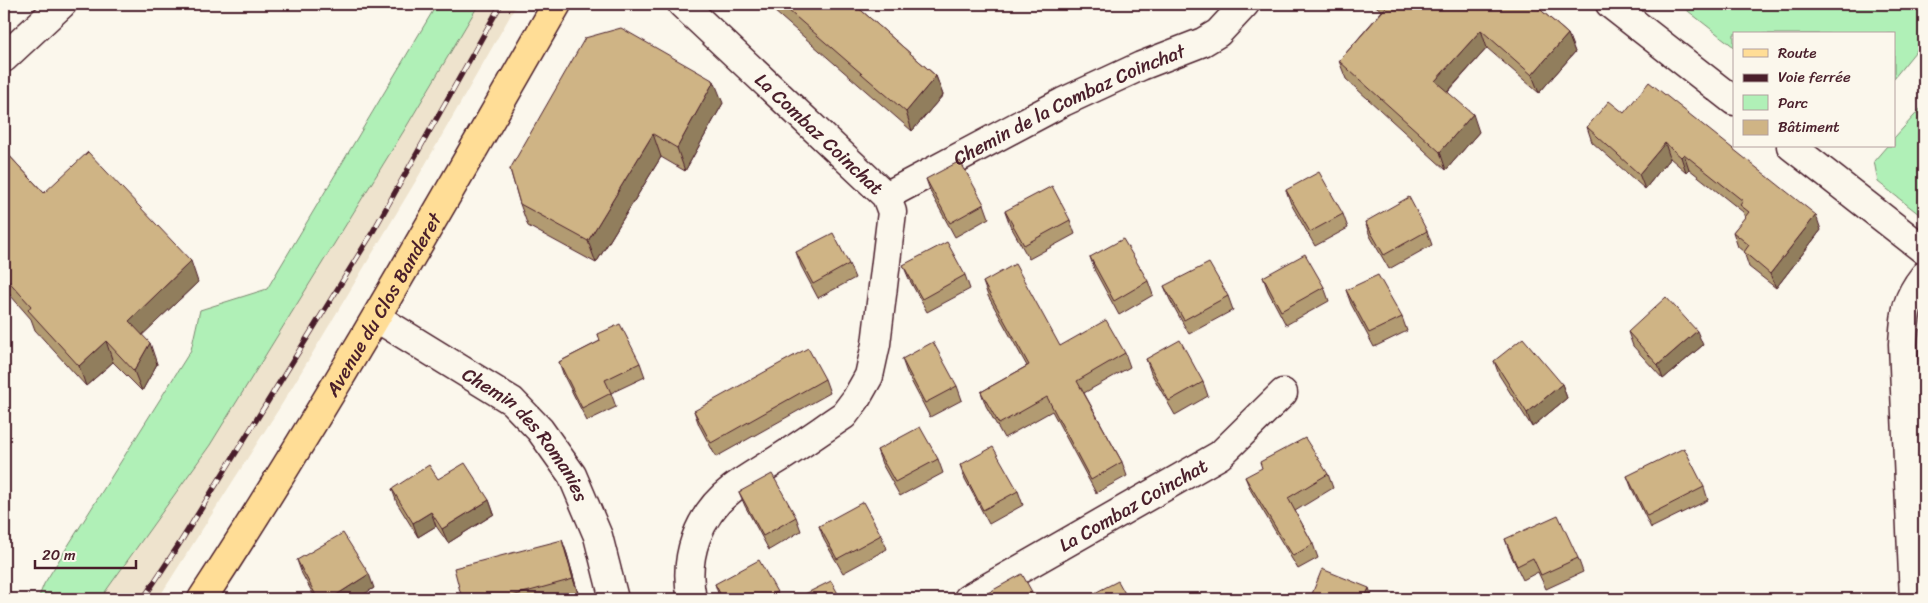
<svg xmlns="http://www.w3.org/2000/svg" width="1928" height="603" font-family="Sriracha,sans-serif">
	<rect width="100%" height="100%" fill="#fbf7ec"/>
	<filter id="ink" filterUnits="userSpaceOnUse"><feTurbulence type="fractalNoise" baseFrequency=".02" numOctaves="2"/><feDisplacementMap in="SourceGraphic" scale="10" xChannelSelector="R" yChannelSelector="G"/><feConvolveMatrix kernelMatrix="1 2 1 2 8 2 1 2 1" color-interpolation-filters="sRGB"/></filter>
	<g filter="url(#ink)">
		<path fill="#eee3cd" d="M479,4H517L417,179L282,404L158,599H100L210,445L405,129Z"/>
		<path fill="#b0f0b7" stroke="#7d8871" d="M437,4H479L405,129L210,445L100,599H38L44,584L191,350L200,310L267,289Z
			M1679,4H1924V41L1894,78V34H1734V47Z
			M1924,105V218L1878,182L1874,161L1887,146H1894V138Z"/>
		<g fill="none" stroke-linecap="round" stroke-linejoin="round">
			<defs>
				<g id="minor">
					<path id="s1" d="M682,4L886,196L892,212L876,344L869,376L856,399L844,415C823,429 802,444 780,458C764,468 747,478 732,489C698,515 683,558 692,599"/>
					<path d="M1610,4L1734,101"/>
					<path d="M4,58L62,4"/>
					<path d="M1791,146L1924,250"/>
					<path id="s2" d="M886,196L1063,102L1141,66L1203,42L1218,33L1245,4"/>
					<path id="s3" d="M377,318L512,401L540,430L572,475L598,536L614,599"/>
					<path id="s4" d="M968,599L1220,455L1283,393"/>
					<path d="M1914,599L1903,344C1905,314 1905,300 1924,276"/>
				</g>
				<g id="major">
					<path id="s5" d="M202,599C328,406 442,204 557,4"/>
				</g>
			</defs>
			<use href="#minor" stroke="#4a1f2b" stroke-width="31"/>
			<use href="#major" stroke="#4a1f2b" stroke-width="31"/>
			<use href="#minor" stroke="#fbf7ec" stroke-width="28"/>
			<use href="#major" stroke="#ffdd96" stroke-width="28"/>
			<defs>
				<path id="rail" d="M143,599L178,546L371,235L501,4"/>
			</defs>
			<use href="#rail" stroke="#4a1f2b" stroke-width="5.5"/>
			<use href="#rail" stroke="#fbf7ec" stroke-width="4" stroke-dasharray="11" stroke-linecap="butt"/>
		</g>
		<path fill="#b29b72" stroke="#4a1f2b" d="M766,4H854L936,76L943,95L912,131Z
			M1373,4H1534L1568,34L1575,52L1539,93L1487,48L1448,92L1479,132L1446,170L1346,79L1339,61L1382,11Z
			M723,103L685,171L661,157L596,263L528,226L520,204L510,169Z
			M1624,113L1821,230L1776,288L1749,267L1744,252L1738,247L1733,232L1745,218L1743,212L1689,169L1686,172L1670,158L1645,189L1592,142L1587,127Z
			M4,150L44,193L198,282L142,335L157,364L142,391L113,362L86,386L35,330L31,319L4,288Z
			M926,179L984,204L989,218L955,237L931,193Z
			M1286,190L1343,214L1348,228L1315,246L1291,204Z
			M1005,211L1070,220L1075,234L1029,259L1010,225Z
			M1365,222L1427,231L1432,245L1389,269L1370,236Z
			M796,252L849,264L855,278L818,298L801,266Z
			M1090,257L1148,281L1153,295L1119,315L1095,271Z
			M903,265L965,275L970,289L927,312L909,279Z
			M1263,277L1324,287L1329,301L1286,325L1268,291Z
			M983,282L1060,346L1125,353L1130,367L1084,393L1122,462L1127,476L1096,493L1052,411L1004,438L986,406L981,392L1027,366L988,296Z
			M1164,286L1228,296L1233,310L1189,334L1170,300Z
			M1346,290L1402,317L1407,331L1374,347L1351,304Z
			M1628,332L1703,345L1663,379L1633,346Z
			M598,334L640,363L645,377L611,393L616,407L587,421L564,376L559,362L600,341Z
			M902,359L957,386L962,400L930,417L907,373Z
			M1146,359L1203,382L1208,396L1175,415L1151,373Z
			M1494,361L1562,384L1567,398L1532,427L1499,375Z
			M825,379L830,393L716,457L699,425L694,411Z
			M877,450L938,459L943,473L900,496L882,464Z
			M960,465L1018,491L1023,505L989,524L965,479Z
			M1328,474L1333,488L1295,511L1313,544L1318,558L1298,569L1251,491L1245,477Z
			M1627,476L1704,487L1708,500L1651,528L1632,489Z
			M438,479L489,500L494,514L448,543L436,526L418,537L397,503L392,489Z
			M739,492L796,517L801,531L769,550L745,506Z
			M819,526L881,535L887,549L843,573L824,540Z
			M1505,539L1578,558L1583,572L1546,589L1538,572L1523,580L1510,553Z
			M562,540L567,554L578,593L556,599H462Z
			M297,560L374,588L356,599H316L302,574Z
			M715,584L777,592L780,599H720Z"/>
		<path fill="#917e5d" stroke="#4a1f2b" d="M1481,30L1487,48L1441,99L1435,81Z
			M1568,34L1575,52L1539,93L1532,75Z
			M936,76L943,95L912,131L906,112Z
			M714,81L723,103L685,171L677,148Z
			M1473,114L1479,132L1446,170L1440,152Z
			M653,134L661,157L596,263L588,241Z
			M1665,143L1670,158L1645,189L1639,174Z
			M1684,154L1689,169L1686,172L1681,157Z
			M1816,215L1821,230L1776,288L1770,274Z
			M191,261L198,282L136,341L129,321Z
			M1697,331L1703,345L1663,379L1658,365Z
			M106,341L113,362L86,386L79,366Z
			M150,343L157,364L142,391L134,371Z
			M1562,384L1567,398L1532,427L1527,413Z
			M489,500L494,514L448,543L442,529Z
			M431,512L436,526L418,537L413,523Z
			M562,540L567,554L578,593L573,579Z
			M369,574L374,588L356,599H330Z
			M1369,588L1373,599H1364Z"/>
		<path fill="#cfb485" stroke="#4a1f2b" d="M781,4H854L936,76L906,112Z
			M1387,4H1534L1568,34L1532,75L1481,30L1435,81L1473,114L1440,152L1339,61L1388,5Z
			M621,28L714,81L677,148L653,134L588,241L520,204L510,169L585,38Z
			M1649,82L1816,215L1770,274L1744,252L1749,245L1733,232L1749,212L1740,205L1743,201L1684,154L1681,157L1665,143L1639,174L1587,127L1609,101L1624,113Z
			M4,150L44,193L88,152L191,261L129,321L150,343L134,371L106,341L79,366L28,310L31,306L4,276Z
			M960,161L984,204L950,223L926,179Z
			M1319,172L1343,214L1310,232L1286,190Z
			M1052,186L1070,220L1024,245L1005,211Z
			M1409,197L1427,231L1384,255L1365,222Z
			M833,233L849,264L813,284L796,252Z
			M1123,239L1148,281L1114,301L1090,257Z
			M947,242L965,275L922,299L903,265Z
			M1305,254L1324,287L1281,311L1263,277Z
			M1209,263L1228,296L1184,320L1164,286Z
			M1015,264L1060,346L1106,320L1125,353L1077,381L1122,462L1091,480L1047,397L999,424L981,392L1029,365L983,282Z
			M1378,275L1402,317L1369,333L1346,290Z
			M1666,297L1697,331L1658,365L1628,332Z
			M620,324L640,363L605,380L611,393L582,408L559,362L600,341L598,334Z
			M1523,338L1562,384L1527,413L1494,361Z
			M1180,340L1203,382L1169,401L1146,359Z
			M933,342L957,386L925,403L902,359Z
			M808,348L825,379L711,443L694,411Z
			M920,427L938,459L895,482L877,450Z
			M1305,438L1328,474L1288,498L1313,544L1293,556L1245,477L1262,468L1260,462Z
			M993,447L1018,491L983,510L960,465Z
			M1684,448L1704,487L1647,516L1627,476Z
			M465,463L489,500L442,529L431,512L413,523L392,489L429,465L438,479Z
			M772,474L796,517L763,536L739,492Z
			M863,502L881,535L837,559L819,526Z
			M1558,515L1578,558L1541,575L1533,558L1517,566L1505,539Z
			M343,533L369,574L330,599H318L297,560Z
			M562,540L573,579L501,599H462L454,568Z
			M759,560L777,592L764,599H723L715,584Z
			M1322,569L1369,588L1364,599H1310Z
			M1022,574L1036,599H977Z
			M831,581L841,599H798L797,598Z
			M1118,581L1128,599H1083Z"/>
	</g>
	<g text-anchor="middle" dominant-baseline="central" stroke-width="5" stroke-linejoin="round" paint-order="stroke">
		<g font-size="19" fill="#4a1f2b" stroke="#fbf7ec">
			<text stroke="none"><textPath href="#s2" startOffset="205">Chemin de la Combaz Coinchat</textPath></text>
			<text stroke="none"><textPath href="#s1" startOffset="189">La Combaz Coinchat</textPath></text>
			<text stroke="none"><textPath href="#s5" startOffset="346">Avenue du Clos Banderet</textPath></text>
			<text stroke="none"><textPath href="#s3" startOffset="192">Chemin des Romanies</textPath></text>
			<text stroke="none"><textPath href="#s4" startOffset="190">La Combaz Coinchat</textPath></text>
		</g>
	</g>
	<rect width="1928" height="603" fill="none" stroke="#fbf7ec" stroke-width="20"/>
	<rect x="10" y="10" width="1908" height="583" fill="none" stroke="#4a1f2b" stroke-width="2" filter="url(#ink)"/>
	<rect x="1733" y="32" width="162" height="115" fill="#fbf7ec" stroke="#b4a19f"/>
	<rect x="1743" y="49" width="25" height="8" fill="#ffdd96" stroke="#b4a19f"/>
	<text x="1778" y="58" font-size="15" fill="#4a1f2b">Route</text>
	<rect x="1743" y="74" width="25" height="8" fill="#4a1f2b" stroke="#b4a19f"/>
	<text x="1778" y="82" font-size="15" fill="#4a1f2b">Voie ferrée</text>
	<rect x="1743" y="95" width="25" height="15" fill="#b0f0b7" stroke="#b4a19f"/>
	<text x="1778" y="108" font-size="15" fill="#4a1f2b">Parc</text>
	<rect x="1743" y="120" width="25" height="15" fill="#cfb485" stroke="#b4a19f"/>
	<text x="1778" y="132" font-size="15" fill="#4a1f2b">Bâtiment</text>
	<path d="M35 560v8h101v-8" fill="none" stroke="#4a1f2b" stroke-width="2.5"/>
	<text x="42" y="560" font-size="15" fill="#4a1f2b" stroke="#fbf7ec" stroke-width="4" paint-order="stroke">20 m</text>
</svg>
